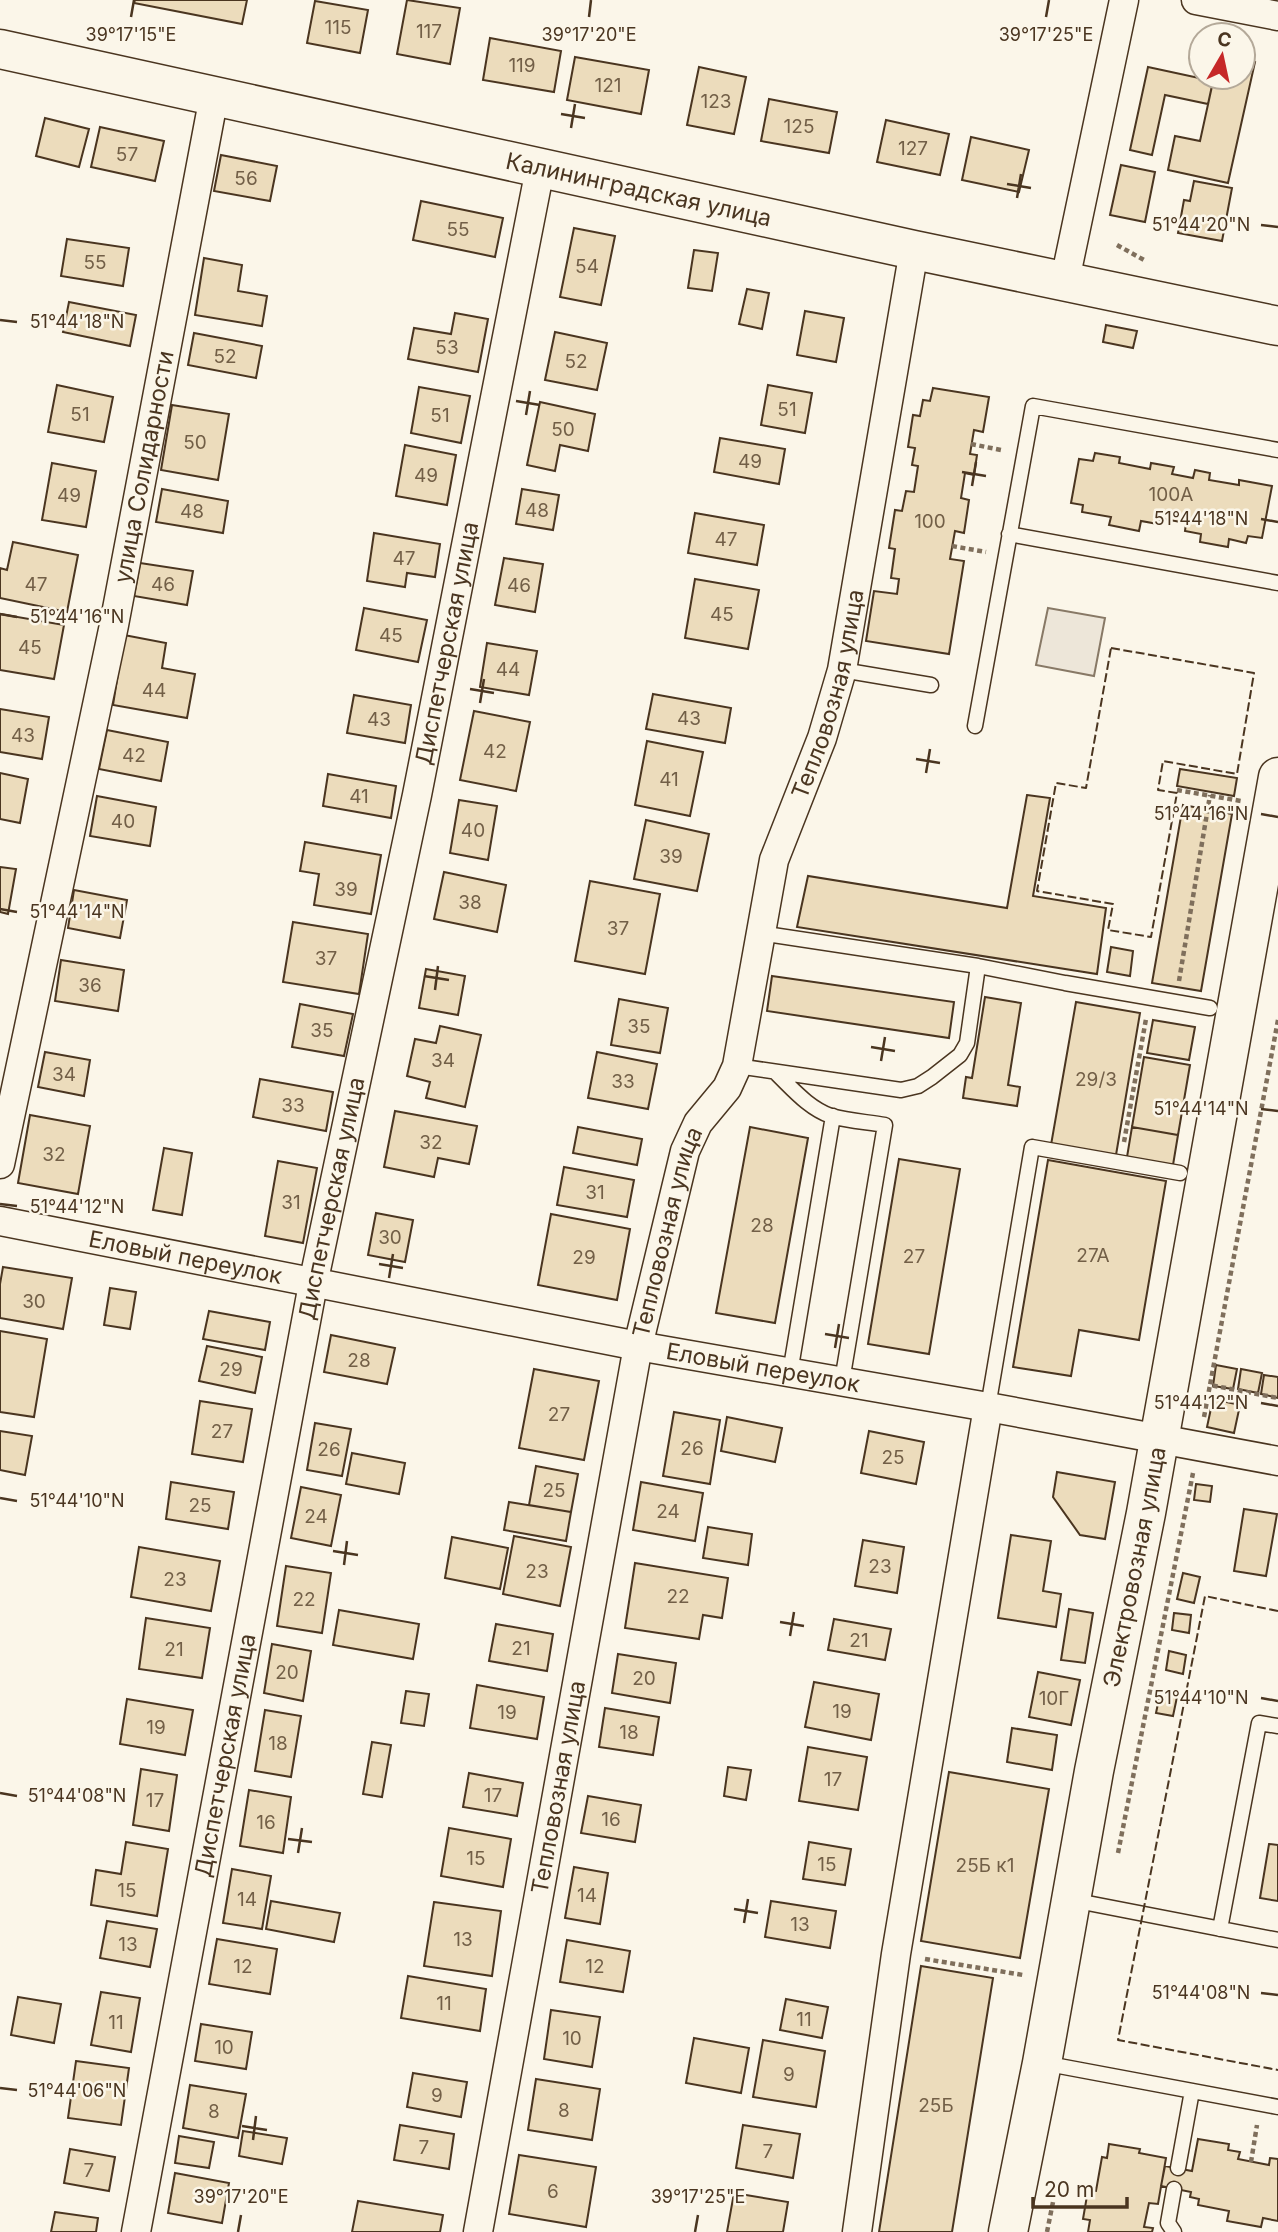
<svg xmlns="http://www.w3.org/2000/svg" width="1278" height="2232" font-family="Inter,sans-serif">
	<rect width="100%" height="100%" fill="#fbf6e9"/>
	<path fill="#ede6d9" stroke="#887966" stroke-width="2" d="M1048,608L1105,618L1094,676L1036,665Z"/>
	<path fill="#ecdcbc" stroke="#4a3520" stroke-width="2" d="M135,0H247L242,24L134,3Z
		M407,0L460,8L450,64L397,54Z
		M315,1L368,10L360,53L307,43Z
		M490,38L561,51L554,92L483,80Z
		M575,57L649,70L641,114L567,100Z
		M1243,59L1255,62L1228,183L1168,170L1175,136L1200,141L1214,77H1243Z
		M699,67L746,77L734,134L687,125Z
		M1148,67L1213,81L1208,104L1165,95L1152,155L1130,150Z
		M769,99L837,112L829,153L761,141Z
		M45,118L89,129L79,167L36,156Z
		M886,120L949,134L940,175L877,162Z
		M100,127L164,141L155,181L91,167Z
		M971,137L1029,150L1019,192L962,180Z
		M221,155L277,166L270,201L214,191Z
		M1121,165L1155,172L1145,222L1110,215Z
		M1194,181L1232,188L1222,241L1178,233L1184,200L1190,201Z
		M421,201L503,218L495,257L413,240Z
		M574,228L615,236L601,305L560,297Z
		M67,239L129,248L123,286L61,276Z
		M694,250L718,253L712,291L688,288Z
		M204,258L242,265L238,291L267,296L262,326L195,315Z
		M747,289L769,293L762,329L739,324Z
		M69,302L136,315L130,346L63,332Z
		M805,311L844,318L836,362L797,355Z
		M455,313L488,319L478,372L408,359L414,328L451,334Z
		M1106,325L1137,331L1133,348L1103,342Z
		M555,332L607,343L597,390L545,380Z
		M194,333L262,346L256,378L188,365Z
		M57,385L113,397L104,442L48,432Z
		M768,385L812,393L805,433L761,425Z
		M419,387L470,396L461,443L411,433Z
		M933,388L989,397L983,432L974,430L970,454L977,455L974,475L965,473L961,498L969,500L964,533L955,531L950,559L964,561L949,654L866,641L874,591L897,594L899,579L891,578L895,549L889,548L895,510L902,511L906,491L914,492L918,466L912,465L915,448L908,447L913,415L920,416L923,400L930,401Z
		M540,402L595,414L588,451L560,445L555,471L527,465Z
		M172,405L229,414L218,480L161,470Z
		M720,438L785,449L779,484L714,472Z
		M405,445L456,455L447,505L396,496Z
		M1095,453L1120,457L1119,463L1150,469L1151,463L1174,467L1172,474L1193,478L1195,470L1210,473L1209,480L1239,485V480L1272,486L1262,538L1248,536L1246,543L1229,539L1228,547L1200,542L1201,534L1185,531L1186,523L1159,518L1158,524L1141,521L1139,531L1109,525L1111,517L1082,512L1083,505L1071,503L1079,459L1093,461Z
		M52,463L96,471L86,527L42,520Z
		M162,489L228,501L223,533L156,522Z
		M522,489L559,495L553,530L516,524Z
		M695,513L764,525L757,565L688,553Z
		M374,533L440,544L435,577L407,573L405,587L367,581Z
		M13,542L78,555L67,612L0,598V568L7,570Z
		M504,558L543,564L535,612L495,605Z
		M140,563L193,571L187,605L134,596Z
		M695,579L759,590L748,649L685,638Z
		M364,608L427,620L418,662L356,650Z
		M0,614L64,625L54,679L0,670Z
		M124,635L166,643L162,668L195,674L187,718L113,705Z
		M487,643L537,651L529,695L480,687Z
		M653,694L731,708L725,743L646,729Z
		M354,695L411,705L405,743L347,733Z
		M0,709L49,717L42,759L0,752Z
		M474,711L530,722L516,791L460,780Z
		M107,730L168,742L161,781L99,769Z
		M647,741L703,752L690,816L635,805Z
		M1180,769L1237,778L1234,796L1177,786Z
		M0,773L28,779L20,823L0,819Z
		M328,774L396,786L391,818L323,806Z
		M1027,795L1050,798L1033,896L1106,908L1097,974L797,927L808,876L1007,908Z
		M97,796L156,807L150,846L90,836Z
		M459,800L497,806L488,860L450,853Z
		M1183,805L1232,814L1201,991L1152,983Z
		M646,820L709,834L697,891L634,879Z
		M305,842L381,855L371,914L314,905L319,874L300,871Z
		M0,867L16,869L8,914L0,912Z
		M444,872L506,885L497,932L434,919Z
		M590,881L660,894L645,974L575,961Z
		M74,890L127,900L120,938L68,928Z
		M293,922L368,934L359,994L283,982Z
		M1111,947L1133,951L1130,976L1107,972Z
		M61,960L124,970L118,1011L55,1001Z
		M426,969L465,976L458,1015L419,1008Z
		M772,976L954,1002L949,1038L767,1011Z
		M985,997L1021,1003L1008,1085L1020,1087L1017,1106L963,1098L966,1077L972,1078Z
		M619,999L668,1008L660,1053L611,1045Z
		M1076,1002L1140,1013L1116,1155L1051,1145Z
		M300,1004L353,1014L344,1056L292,1047Z
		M1153,1020L1195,1027L1189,1060L1147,1053Z
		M440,1026L481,1035L465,1107L426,1098L430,1082L407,1076L415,1039L436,1043Z
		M45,1052L90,1060L84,1096L38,1087Z
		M597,1052L657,1064L648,1109L588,1098Z
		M1144,1057L1190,1065L1178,1135L1132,1127Z
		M260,1079L333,1092L326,1131L253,1117Z
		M395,1111L477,1126L469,1164L438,1158L434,1177L384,1167Z
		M30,1115L90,1126L78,1194L18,1183Z
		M578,1127L642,1139L637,1165L573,1153Z
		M750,1127L808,1138L775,1323L716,1313Z
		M1132,1127L1178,1135L1173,1165L1127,1157Z
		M164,1148L192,1153L182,1215L153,1210Z
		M899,1159L960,1169L929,1354L868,1344Z
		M1048,1160L1166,1181L1139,1340L1079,1330L1071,1376L1013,1367Z
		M278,1161L317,1168L303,1243L265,1236Z
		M564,1167L634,1180L627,1217L557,1205Z
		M376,1213L413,1220L405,1262L368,1255Z
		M551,1214L630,1229L617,1300L538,1285Z
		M3,1267L72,1278L63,1329L0,1318V1284Z
		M110,1288L136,1292L130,1329L104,1325Z
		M209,1311L270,1322L265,1350L203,1339Z
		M0,1331L47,1339L34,1417L0,1412Z
		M331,1335L395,1348L387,1384L324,1372Z
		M207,1346L262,1357L255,1393L199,1381Z
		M1216,1365L1237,1369L1233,1389L1213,1386Z
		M534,1369L599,1381L584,1460L519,1448Z
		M1241,1369L1262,1373L1258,1393L1238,1389Z
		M1264,1375L1278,1377V1398L1261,1394Z
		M1213,1399L1240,1405L1234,1433L1207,1427Z
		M200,1401L252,1409L243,1462L192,1454Z
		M674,1412L720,1420L710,1484L663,1476Z
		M727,1417L782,1428L775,1462L721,1451Z
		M315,1423L351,1429L342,1476L307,1470Z
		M0,1431L32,1436L25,1475L0,1470Z
		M869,1431L924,1442L916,1484L861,1473Z
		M352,1453L405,1463L399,1494L346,1484Z
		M536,1466L578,1474L571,1512L529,1505Z
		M1057,1472L1115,1482L1105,1539L1080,1535L1053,1497Z
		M171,1482L234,1492L228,1529L166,1519Z
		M641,1482L703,1493L695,1541L633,1530Z
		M1196,1484L1212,1486L1210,1502L1194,1500Z
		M301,1487L341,1495L331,1546L291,1538Z
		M509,1502L571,1512L566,1541L504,1530Z
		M1244,1509L1277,1514L1266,1576L1234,1571Z
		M708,1527L752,1534L748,1565L703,1558Z
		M1011,1535L1051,1541L1043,1591L1061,1594L1056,1627L998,1618Z
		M514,1536L571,1547L560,1606L503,1594Z
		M452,1537L508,1548L500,1589L445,1578Z
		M863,1540L904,1547L897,1593L855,1586Z
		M139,1547L220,1561L211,1611L131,1597Z
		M635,1563L728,1578L722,1618L703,1615L699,1639L625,1628Z
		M286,1566L331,1573L322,1633L277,1626Z
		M1183,1573L1200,1577L1194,1603L1177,1599Z
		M1069,1609L1093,1613L1085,1663L1061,1660Z
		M339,1610L419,1624L413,1659L333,1645Z
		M1174,1613L1191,1615L1189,1633L1172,1630Z
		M146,1618L210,1628L202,1678L139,1669Z
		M834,1619L891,1629L885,1660L828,1650Z
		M496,1624L553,1634L547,1671L489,1661Z
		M272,1644L311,1651L303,1701L264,1693Z
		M1169,1651L1186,1655L1183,1674L1166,1670Z
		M618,1654L676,1663L670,1703L612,1693Z
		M1038,1672L1080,1680L1071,1725L1029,1717Z
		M814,1682L879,1694L871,1740L805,1727Z
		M477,1685L544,1697L537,1739L470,1728Z
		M406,1691L429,1694L424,1726L401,1723Z
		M1160,1694L1177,1697L1173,1716L1156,1713Z
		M127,1699L193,1710L185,1755L120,1744Z
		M605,1708L659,1717L653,1755L599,1747Z
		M265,1710L301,1716L291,1777L255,1771Z
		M1012,1728L1057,1735L1052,1770L1007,1762Z
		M372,1742L391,1745L382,1797L363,1794Z
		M808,1747L867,1757L858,1810L799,1801Z
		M728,1767L751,1770L746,1800L724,1796Z
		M141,1769L177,1775L169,1831L133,1825Z
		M949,1772L1049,1789L1020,1958L921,1941Z
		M469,1773L523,1783L517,1816L463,1807Z
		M249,1790L291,1797L283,1853L240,1846Z
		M588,1796L641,1805L635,1842L581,1833Z
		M449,1828L511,1839L503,1887L441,1876Z
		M126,1842L168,1849L157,1916L91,1905L96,1870L121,1874Z
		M809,1842L851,1849L845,1885L803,1879Z
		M1269,1844L1278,1845V1901L1260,1898Z
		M574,1867L608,1873L600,1924L565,1918Z
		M232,1869L271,1876L262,1929L223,1923Z
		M271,1901L340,1913L334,1942L266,1929Z
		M771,1901L836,1911L830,1948L765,1937Z
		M434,1902L501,1911L492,1976L424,1966Z
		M107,1921L157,1929L150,1967L100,1958Z
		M217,1939L277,1949L270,1994L209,1984Z
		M567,1940L630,1951L623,1992L560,1982Z
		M921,1966L993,1978L952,2232H879Z
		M408,1976L486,1989L480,2031L401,2018Z
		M101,1992L140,1998L131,2052L91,2045Z
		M18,1997L61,2004L54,2043L11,2035Z
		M786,1999L828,2007L822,2038L780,2030Z
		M551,2010L600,2017L592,2067L544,2059Z
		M201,2024L252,2032L246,2069L195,2061Z
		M694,2038L749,2048L741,2093L686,2083Z
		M763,2040L825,2051L816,2107L753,2097Z
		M76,2061L129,2068L121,2125L68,2118Z
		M413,2073L467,2082L461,2117L407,2107Z
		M536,2079L600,2089L592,2140L528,2130Z
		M190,2085L246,2094L238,2138L183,2128Z
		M400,2125L454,2134L449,2169L394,2160Z
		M743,2125L800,2134L793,2178L736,2168Z
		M243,2131L287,2138L282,2164L239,2156Z
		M179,2136L214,2142L209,2168L175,2163Z
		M1198,2139L1229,2144L1228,2150L1240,2152L1238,2159L1269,2165L1270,2158L1278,2159V2221L1263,2218L1261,2227L1227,2221L1229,2211L1198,2205L1199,2199L1190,2197L1191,2192L1161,2186L1165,2166L1192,2171Z
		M1109,2144L1140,2149L1139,2153L1166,2158L1158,2204L1149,2203L1144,2227L1153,2228L1152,2232H1088L1090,2220L1083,2219L1088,2190L1096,2191L1102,2157L1107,2158Z
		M70,2149L115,2157L109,2191L64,2183Z
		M519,2155L596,2167L586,2227L509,2214Z
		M175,2173L229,2183L222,2223L168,2213Z
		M734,2193L788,2202L783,2232H727Z
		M358,2201L443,2215L440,2232H352Z
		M55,2212L98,2218L96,2232H51Z"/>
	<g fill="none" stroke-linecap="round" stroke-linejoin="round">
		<defs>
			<path id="lane" d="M1009,534L1278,583
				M842,670L931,685
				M975,726L1033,406L1278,450
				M760,933L978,966L1065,983L1210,1008
				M737,1066L901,1090L918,1086L932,1077L960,1055L967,1043L978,966
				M775,1072C792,1088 808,1108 831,1116C848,1121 868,1122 885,1125L842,1381
				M790,1373L833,1116
				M988,1407L1032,1147L1180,1173
				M1072,1900L1278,1940
				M1220,1929L1259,1723L1278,1726
				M1043,2063L1278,2107
				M1178,2168L1192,2091
				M1174,2232L1168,2223L1174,2189"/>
			<g id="street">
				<path d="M1196,0L1278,16"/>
				<path d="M1065,280L1124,0"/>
				<path id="s1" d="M0,1164L114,625L214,96"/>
				<path id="s2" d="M0,1221L638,1346L988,1407L1278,1461"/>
				<path id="s3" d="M136,2232L313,1284L417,795L540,169"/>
				<path id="s4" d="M478,2232L638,1346L685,1151L698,1123L727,1088L737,1066L774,860L822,738L842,670L914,250"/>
				<path d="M857,2232L896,1954L988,1407"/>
			</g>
			<g id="secondary">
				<path id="s5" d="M0,49L914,250L1278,326"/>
				<path id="s6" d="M1008,2232L1042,2063L1094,1771L1146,1513L1278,777"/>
			</g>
		</defs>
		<use href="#lane" stroke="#4a3520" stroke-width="17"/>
		<use href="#street" stroke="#4a3520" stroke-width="31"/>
		<use href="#secondary" stroke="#4a3520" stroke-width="41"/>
		<path stroke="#7f6f5c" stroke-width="4.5" stroke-dasharray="5 3.5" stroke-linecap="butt" d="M1117,245L1144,260
			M971,444L1001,450
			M952,546L986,552
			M1177,790L1241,801
			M1179,981L1210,795
			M1278,1020L1210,1385L1278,1398
			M1124,1142L1146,1019
			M1204,1417L1210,1385
			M1118,1853L1193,1473
			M925,1959L1023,1975
			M1251,2162L1257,2125
			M1047,2232L1053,2202"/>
		<use href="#lane" stroke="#fbf6e9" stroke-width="14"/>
		<use href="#street" stroke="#fbf6e9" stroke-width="28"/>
		<use href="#secondary" stroke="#fbf6e9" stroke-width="38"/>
		<path stroke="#4a3520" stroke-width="2" stroke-dasharray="9 3.5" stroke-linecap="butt" d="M1111,648L1254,673L1237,774L1163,761L1158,790L1177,793L1151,937L1108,930L1113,904L1037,891L1056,783L1086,788Z
			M1278,1611L1205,1596L1118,2040L1278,2070"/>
	</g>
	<path fill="none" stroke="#4a3520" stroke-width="2.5" d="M131,17L134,0M589,17L591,0M1046,17L1049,0M561,114L585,118M571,128L575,104M1007,184L1031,188M1017,198L1021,174M1261,225L1278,227M0,320L17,322M516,401L540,405M526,415L530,391M962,472L986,476M972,486L976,462M1261,519L1278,522M0,614L17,617M470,689L494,693M480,703L484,679M916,759L940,763M926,773L930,749M1261,814L1278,817M0,909L17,912M424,976L449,980M435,990L438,966M871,1047L895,1051M881,1061L885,1037M1261,1109L1278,1111M0,1204L17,1206M379,1264L403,1268M389,1278L393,1254M825,1334L849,1338M835,1348L839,1324M1261,1403L1278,1406M0,1498L17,1501M333,1551L358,1555M344,1565L347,1541M780,1622L804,1626M790,1636L794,1612M1261,1698L1278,1701M0,1793L17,1796M288,1839L312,1842M298,1853L302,1828M734,1909L758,1913M744,1923L748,1899M1261,1993L1278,1995M0,2088L17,2090M242,2126L267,2130M253,2140L256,2116M238,2232L241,2215M695,2232L698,2215"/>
	<g text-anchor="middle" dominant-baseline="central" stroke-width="5" stroke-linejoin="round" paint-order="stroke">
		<g font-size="19" fill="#725f47">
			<text x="338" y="27">115</text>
			<text x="429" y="31">117</text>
			<text x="522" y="65">119</text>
			<text x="608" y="85">121</text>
			<text x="716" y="101">123</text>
			<text x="799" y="126">125</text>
			<text x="913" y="148">127</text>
			<text x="127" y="154">57</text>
			<text x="246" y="178">56</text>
			<text x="458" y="229">55</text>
			<text x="95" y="262">55</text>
			<text x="587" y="266">54</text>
			<text x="447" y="347">53</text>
			<text x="225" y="356">52</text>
			<text x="576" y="361">52</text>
			<text x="787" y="409">51</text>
			<text x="80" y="414">51</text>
			<text x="440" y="415">51</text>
			<text x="563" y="429">50</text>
			<text x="195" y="442">50</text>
			<text x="750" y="461">49</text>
			<text x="426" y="475">49</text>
			<text x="1171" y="494">100А</text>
			<text x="69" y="495">49</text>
			<text x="537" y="510">48</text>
			<text x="192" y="511">48</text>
			<text x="930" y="521">100</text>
			<text x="726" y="539">47</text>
			<text x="404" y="558">47</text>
			<text x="36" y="584">47</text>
			<text x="163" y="584">46</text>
			<text x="519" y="585">46</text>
			<text x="722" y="614">45</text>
			<text x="391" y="635">45</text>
			<text x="30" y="647">45</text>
			<text x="508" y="669">44</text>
			<text x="154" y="690">44</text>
			<text x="689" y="718">43</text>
			<text x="379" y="719">43</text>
			<text x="23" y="735">43</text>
			<text x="495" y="751">42</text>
			<text x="134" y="755">42</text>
			<text x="669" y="779">41</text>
			<text x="359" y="796">41</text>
			<text x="123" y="821">40</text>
			<text x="473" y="830">40</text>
			<text x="671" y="856">39</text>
			<text x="346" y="889">39</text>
			<text x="470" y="902">38</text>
			<text x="618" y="928">37</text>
			<text x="326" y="958">37</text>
			<text x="90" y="985">36</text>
			<text x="639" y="1026">35</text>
			<text x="322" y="1030">35</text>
			<text x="443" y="1060">34</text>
			<text x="64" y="1074">34</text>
			<text x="1096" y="1079">29/3</text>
			<text x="623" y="1081">33</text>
			<text x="293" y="1105">33</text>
			<text x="431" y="1142">32</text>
			<text x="54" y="1154">32</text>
			<text x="595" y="1192">31</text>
			<text x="291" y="1202">31</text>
			<text x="762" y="1225">28</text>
			<text x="390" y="1237">30</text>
			<text x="1093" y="1255">27А</text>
			<text x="914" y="1256">27</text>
			<text x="584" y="1257">29</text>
			<text x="34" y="1301">30</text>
			<text x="359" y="1360">28</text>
			<text x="231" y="1369">29</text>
			<text x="559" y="1414">27</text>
			<text x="222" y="1431">27</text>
			<text x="692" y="1448">26</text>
			<text x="329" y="1449">26</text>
			<text x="893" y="1457">25</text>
			<text x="554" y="1490">25</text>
			<text x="200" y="1505">25</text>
			<text x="668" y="1511">24</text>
			<text x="316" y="1516">24</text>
			<text x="880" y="1566">23</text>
			<text x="537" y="1571">23</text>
			<text x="175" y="1579">23</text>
			<text x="678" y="1596">22</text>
			<text x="304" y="1599">22</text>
			<text x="859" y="1640">21</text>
			<text x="521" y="1648">21</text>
			<text x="174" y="1649">21</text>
			<text x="287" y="1672">20</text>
			<text x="644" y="1678">20</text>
			<text x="1054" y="1698">10Г</text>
			<text x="842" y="1711">19</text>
			<text x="507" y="1712">19</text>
			<text x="156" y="1727">19</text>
			<text x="629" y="1732">18</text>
			<text x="278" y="1743">18</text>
			<text x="833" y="1779">17</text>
			<text x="493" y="1795">17</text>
			<text x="155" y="1800">17</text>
			<text x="611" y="1819">16</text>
			<text x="266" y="1822">16</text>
			<text x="476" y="1858">15</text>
			<text x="827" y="1864">15</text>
			<text x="985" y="1865">25Б к1</text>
			<text x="127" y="1890">15</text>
			<text x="587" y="1895">14</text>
			<text x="247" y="1899">14</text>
			<text x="800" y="1924">13</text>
			<text x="463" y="1939">13</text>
			<text x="128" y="1944">13</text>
			<text x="243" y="1966">12</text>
			<text x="595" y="1966">12</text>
			<text x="444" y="2003">11</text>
			<text x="804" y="2019">11</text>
			<text x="116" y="2022">11</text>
			<text x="572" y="2038">10</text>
			<text x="224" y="2047">10</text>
			<text x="789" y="2074">9</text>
			<text x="437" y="2095">9</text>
			<text x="936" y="2105">25Б</text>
			<text x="564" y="2110">8</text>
			<text x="214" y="2111">8</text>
			<text x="424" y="2147">7</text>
			<text x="768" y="2151">7</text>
			<text x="89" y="2170">7</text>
			<text x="553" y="2191">6</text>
		</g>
		<g font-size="23" fill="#4a3520" stroke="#fbf6e9">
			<text stroke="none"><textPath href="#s5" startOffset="654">Калининградская улица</textPath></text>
			<text stroke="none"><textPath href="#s1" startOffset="712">улица Солидарности</textPath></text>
			<text stroke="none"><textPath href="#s3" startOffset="1619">Диспетчерская улица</textPath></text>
			<text stroke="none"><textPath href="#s4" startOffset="1586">Тепловозная улица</textPath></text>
			<text stroke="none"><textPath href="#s3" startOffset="1052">Диспетчерская улица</textPath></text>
			<text stroke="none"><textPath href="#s4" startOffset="1018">Тепловозная улица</textPath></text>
			<text stroke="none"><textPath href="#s2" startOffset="189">Еловый переулок</textPath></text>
			<text stroke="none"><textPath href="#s2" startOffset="777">Еловый переулок</textPath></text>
			<text stroke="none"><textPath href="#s6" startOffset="677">Электровозная улица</textPath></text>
			<text stroke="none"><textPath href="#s3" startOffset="485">Диспетчерская улица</textPath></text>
			<text stroke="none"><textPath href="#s4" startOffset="452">Тепловозная улица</textPath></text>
		</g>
	</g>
	<g font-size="18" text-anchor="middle" fill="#4a3520" stroke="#fbf6e9" stroke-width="5" stroke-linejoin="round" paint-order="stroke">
		<text x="131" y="41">39°17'15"E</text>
		<text x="589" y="41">39°17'20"E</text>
		<text x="1046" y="41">39°17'25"E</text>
		<text x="1201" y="231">51°44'20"N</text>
		<text x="77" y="328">51°44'18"N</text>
		<text x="1201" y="525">51°44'18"N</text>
		<text x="77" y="623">51°44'16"N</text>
		<text x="1201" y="820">51°44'16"N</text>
		<text x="77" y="918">51°44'14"N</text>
		<text x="1201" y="1115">51°44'14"N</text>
		<text x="77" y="1213">51°44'12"N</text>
		<text x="1201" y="1409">51°44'12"N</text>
		<text x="77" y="1507">51°44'10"N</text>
		<text x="1201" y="1704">51°44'10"N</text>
		<text x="77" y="1802">51°44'08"N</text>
		<text x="1201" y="1999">51°44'08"N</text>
		<text x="77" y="2097">51°44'06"N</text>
		<text x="241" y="2203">39°17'20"E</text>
		<text x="698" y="2203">39°17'25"E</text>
	</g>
	<g transform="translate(1222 56) rotate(9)"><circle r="33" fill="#fbf6e9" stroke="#b4a999" stroke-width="2"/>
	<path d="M0-5L12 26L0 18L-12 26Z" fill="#c62828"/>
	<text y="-10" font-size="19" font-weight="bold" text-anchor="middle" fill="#4a3520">С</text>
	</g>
	<path d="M1033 2197v10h94v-10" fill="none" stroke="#4a3520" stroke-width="3.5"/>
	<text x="1044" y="2197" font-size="21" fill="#4a3520" stroke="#fbf6e9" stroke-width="5" paint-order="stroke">20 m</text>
</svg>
